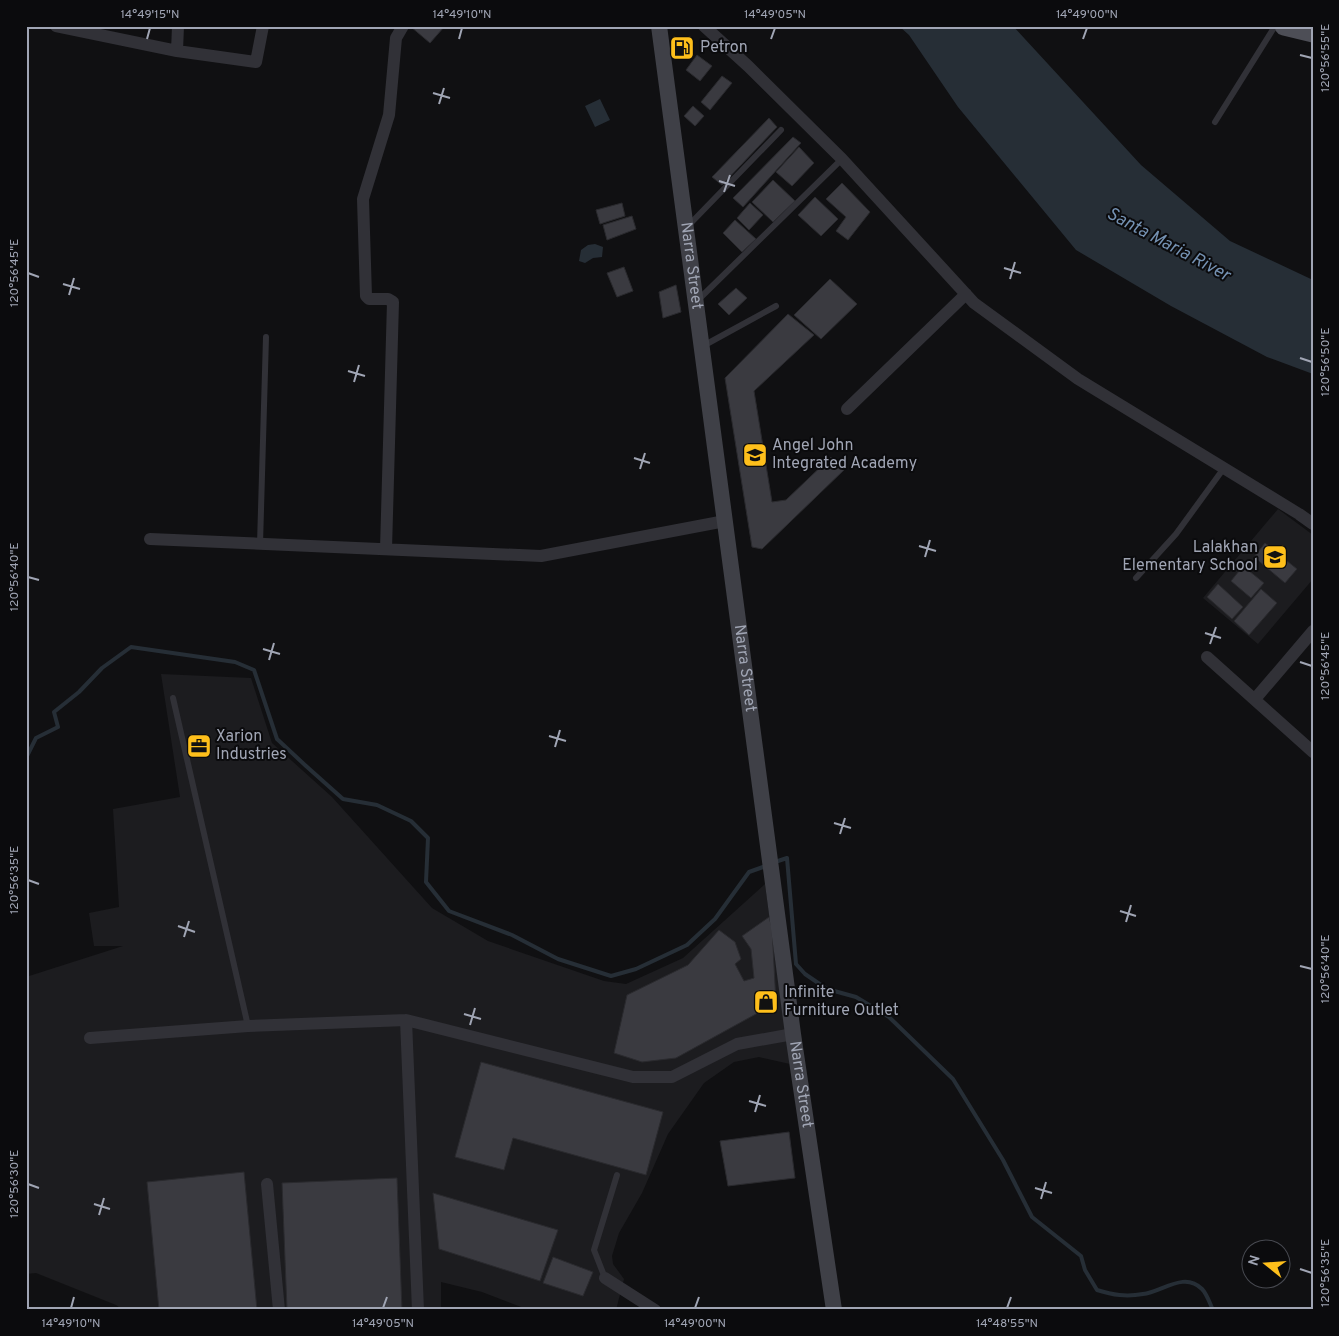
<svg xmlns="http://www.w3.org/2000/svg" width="1339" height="1336" font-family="Overpass,sans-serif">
	<rect width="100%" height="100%" fill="#101012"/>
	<path fill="#1c1c1f" d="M1278,509L1313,535V579L1258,644L1203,598Z
		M161,674L251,678L272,743L332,797L432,908L488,941L604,981L626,984L683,958L765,884L790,1064L759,1057L734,1062L704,1083L668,1134L642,1193L619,1233L612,1256L613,1264L624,1279L616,1310H529L482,1292L441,1282V1310H123L116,1305L36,1273L26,1274V977L123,946H94L89,913L119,907L113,809L180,797Z"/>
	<path fill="#262e36" d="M899,26H1013L1141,165L1230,241L1313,280V374L1267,357L1171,306L1076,250L958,107L909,35Z
		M600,99L610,120L595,127L585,106Z
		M595,244L603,247L602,257L593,258L585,263L579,261L581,250L588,245Z"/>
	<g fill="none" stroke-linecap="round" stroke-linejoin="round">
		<path stroke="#262e36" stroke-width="4" d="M26,758L36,738L58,727L54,712L79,692L102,668L131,647L235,662L254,670L277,739L306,766L343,799L377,805L411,821L428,838L426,882L449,911L512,935L558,959L611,976L636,969L687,945L715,919L749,872L763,867
			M778,861L787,858L796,964L805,974L827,989L856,997L889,1017L953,1079L1003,1160L1032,1217L1081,1256L1085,1270L1097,1290C1113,1295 1126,1297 1143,1294C1162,1292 1184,1271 1202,1289C1207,1294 1210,1304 1213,1310"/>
	</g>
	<path fill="#3a3a40" stroke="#2a2a2e" d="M410,26H444V27L430,43Z
		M697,55L712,66L700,81L686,70Z
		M722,76L732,83L710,110L701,102Z
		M693,106L704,116L695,126L684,116Z
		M769,118L777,127L722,185L712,177Z
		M793,137L801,143L743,207L733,198Z
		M799,147L814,163L792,186L776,172Z
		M773,180L795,201L773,222L752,202Z
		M842,183L870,212L848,240L836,231L846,217L826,199Z
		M815,197L838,219L821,236L798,215Z
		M622,203L625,216L600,224L596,210Z
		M750,203L763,215L749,230L737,218Z
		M632,216L636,229L607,240L603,225Z
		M735,220L756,239L742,252L723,233Z
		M624,267L633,291L617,297L607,273Z
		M830,279L857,304L821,339L794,315Z
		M676,285L681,312L663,318L659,292Z
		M736,288L747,298L729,315L718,304Z
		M788,314L814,335L754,391L772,502L786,500L831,457L844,470L762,549L752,547L725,378Z
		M1265,543L1297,569L1285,583L1254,557Z
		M1243,566L1264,583L1251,598L1231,581Z
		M1218,584L1243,607L1232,619L1207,597Z
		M1261,589L1277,603L1249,635L1234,621Z
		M769,917L772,928L776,1003L676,1058L642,1062L614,1053L627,995L688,965L719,930L735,942L741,959L735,964L744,981L754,978L751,949L742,936Z
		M481,1062L663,1112L646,1175L513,1138L504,1170L455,1157Z
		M789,1132L795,1178L728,1186L720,1141Z
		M244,1172L257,1310H159L147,1182Z
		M397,1178L402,1310H287L282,1183Z
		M433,1193L558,1230L540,1281L439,1249Z
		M553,1257L593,1272L583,1296L543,1283Z"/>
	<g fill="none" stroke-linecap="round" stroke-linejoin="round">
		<path stroke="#313137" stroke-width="6" d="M1215,122L1275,26
			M688,226L781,130
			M698,300L842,159
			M703,346L776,306
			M260,544L266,337
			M1136,578L1176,534L1224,468
			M173,698L248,1026
			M605,1278L594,1250L617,1175"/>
		<path stroke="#313137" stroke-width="12" d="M56,26L177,51L256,62L263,26
			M704,26L748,66L842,159L974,303L1078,379L1299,514L1313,524
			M177,51L178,26
			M847,409L966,294
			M150,539L541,556L725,521
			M386,549L393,302L388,299H369L366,296L363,199L389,115L396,38L403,26
			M1207,657L1313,752
			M1255,699L1313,631
			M406,1020L418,1310
			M90,1038L248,1026L406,1020L633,1077H672L737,1044L793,1034
			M267,1184L279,1310
			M605,1278L655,1310"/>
		<path stroke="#3f4047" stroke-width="16" id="s1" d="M659,26L793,1034L834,1310"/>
		<path stroke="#4d4e56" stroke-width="19" d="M1284,26L1313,33"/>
	</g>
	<path fill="none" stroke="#a0a5b4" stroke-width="2" d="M147,39L150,28M459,39L462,28M771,39L775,28M1083,39L1087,28M1300,55L1312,58M433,93L450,98M439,104L444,88M719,181L735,186M724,192L730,175M1004,268L1021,273M28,273L39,277M1010,279L1015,262M63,284L80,289M69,295L74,278M1300,358L1312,362M348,371L365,376M354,382L359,365M634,458L650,463M640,469L645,453M919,546L936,551M925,557L930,540M28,577L39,580M1205,633L1221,638M1210,644L1216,627M263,649L280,654M269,660L274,643M1300,662L1312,666M549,736L566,741M555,747L560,730M834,823L851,828M840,834L845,818M28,880L39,884M1120,911L1136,916M1126,922L1131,905M178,926L195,932M184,937L189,921M1300,966L1312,969M464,1014L481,1019M470,1025L475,1008M749,1101L766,1106M755,1112L760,1095M28,1184L39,1188M1035,1188L1052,1193M1041,1199L1046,1182M94,1204L110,1209M99,1215L104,1198M1300,1269L1312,1273M71,1308L74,1297M383,1308L387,1297M695,1308L699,1297M1007,1308L1011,1297"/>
	<defs>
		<symbol id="fuel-square" viewBox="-11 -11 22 22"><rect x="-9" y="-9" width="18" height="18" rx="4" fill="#febf1b" stroke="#0b0b0d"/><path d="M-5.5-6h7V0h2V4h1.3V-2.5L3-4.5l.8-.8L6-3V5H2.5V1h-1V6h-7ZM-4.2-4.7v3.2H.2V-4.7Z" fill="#111"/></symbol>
		<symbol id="school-square" viewBox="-11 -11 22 22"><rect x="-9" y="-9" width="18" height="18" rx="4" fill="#febf1b" stroke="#0b0b0d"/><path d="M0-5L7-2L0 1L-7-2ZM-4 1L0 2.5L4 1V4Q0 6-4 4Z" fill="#111"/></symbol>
		<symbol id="office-square" viewBox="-11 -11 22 22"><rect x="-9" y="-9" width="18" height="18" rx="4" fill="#febf1b" stroke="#0b0b0d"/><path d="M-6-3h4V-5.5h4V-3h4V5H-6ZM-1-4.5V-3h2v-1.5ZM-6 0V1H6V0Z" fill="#111"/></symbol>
		<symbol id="shop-square" viewBox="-11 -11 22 22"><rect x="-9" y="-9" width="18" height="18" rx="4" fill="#febf1b" stroke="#0b0b0d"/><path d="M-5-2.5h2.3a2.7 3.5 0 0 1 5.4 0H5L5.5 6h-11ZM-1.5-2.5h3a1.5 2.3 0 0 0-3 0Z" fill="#111"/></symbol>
	</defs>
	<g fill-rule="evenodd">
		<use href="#fuel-square" x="668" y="34" width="28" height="28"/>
		<use href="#school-square" x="741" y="441" width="28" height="28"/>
		<use href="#school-square" x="1261" y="543" width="28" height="28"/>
		<use href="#office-square" x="185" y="732" width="28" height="28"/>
		<use href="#shop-square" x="752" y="988" width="28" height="28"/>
	</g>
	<g text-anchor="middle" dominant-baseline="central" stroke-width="4" stroke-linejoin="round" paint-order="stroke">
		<g font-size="16" fill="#a0a5b4" stroke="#0b0b0d" text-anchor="start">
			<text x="700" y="48">Petron</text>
			<text x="772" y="446">Angel John<tspan x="772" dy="18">Integrated Academy</tspan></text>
			<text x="1258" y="548" text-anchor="end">Lalakhan<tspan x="1258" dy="18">Elementary School</tspan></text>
			<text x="216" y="737">Xarion<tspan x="216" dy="18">Industries</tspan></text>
			<text x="784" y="993">Infinite<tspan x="784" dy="18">Furniture Outlet</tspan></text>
		</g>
		<g font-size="16" fill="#a0a5b4" stroke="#0b0b0d">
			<text stroke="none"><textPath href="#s1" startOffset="242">Narra Street</textPath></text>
			<text stroke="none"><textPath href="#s1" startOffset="648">Narra Street</textPath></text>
			<text stroke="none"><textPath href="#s1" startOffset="1068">Narra Street</textPath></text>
		</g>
		<g font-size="18" font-style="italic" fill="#7491b2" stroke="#0b0b0d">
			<text transform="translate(1168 245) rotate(28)">Santa Maria River</text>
		</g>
	</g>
	<rect width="1339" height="1336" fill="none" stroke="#0b0b0d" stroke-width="55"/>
	<g transform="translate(1266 1264) rotate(287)"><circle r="24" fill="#0b0b0d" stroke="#474950"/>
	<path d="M0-4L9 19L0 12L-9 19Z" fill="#febf1b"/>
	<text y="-8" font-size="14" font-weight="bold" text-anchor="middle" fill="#a0a5b4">N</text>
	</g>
	<rect x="28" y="28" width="1284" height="1280" fill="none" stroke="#a0a5b4" stroke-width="2"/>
	<g font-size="12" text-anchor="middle" fill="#a0a5b4">
		<text x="150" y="18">14°49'15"N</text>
		<text x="462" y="18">14°49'10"N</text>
		<text x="775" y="18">14°49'05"N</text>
		<text x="1087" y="18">14°49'00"N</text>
		<text transform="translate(1325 58) rotate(-90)" y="4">120°56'55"E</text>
		<text transform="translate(14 273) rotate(-90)" y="4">120°56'45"E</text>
		<text transform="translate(1325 362) rotate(-90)" y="4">120°56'50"E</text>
		<text transform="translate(14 577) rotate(-90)" y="4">120°56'40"E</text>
		<text transform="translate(1325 666) rotate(-90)" y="4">120°56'45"E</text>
		<text transform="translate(14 880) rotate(-90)" y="4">120°56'35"E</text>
		<text transform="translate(1325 969) rotate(-90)" y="4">120°56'40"E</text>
		<text transform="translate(14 1184) rotate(-90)" y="4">120°56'30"E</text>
		<text transform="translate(1325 1273) rotate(-90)" y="4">120°56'35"E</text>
		<text x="71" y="1327">14°49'10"N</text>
		<text x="383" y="1327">14°49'05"N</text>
		<text x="695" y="1327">14°49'00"N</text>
		<text x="1007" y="1327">14°48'55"N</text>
	</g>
</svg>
